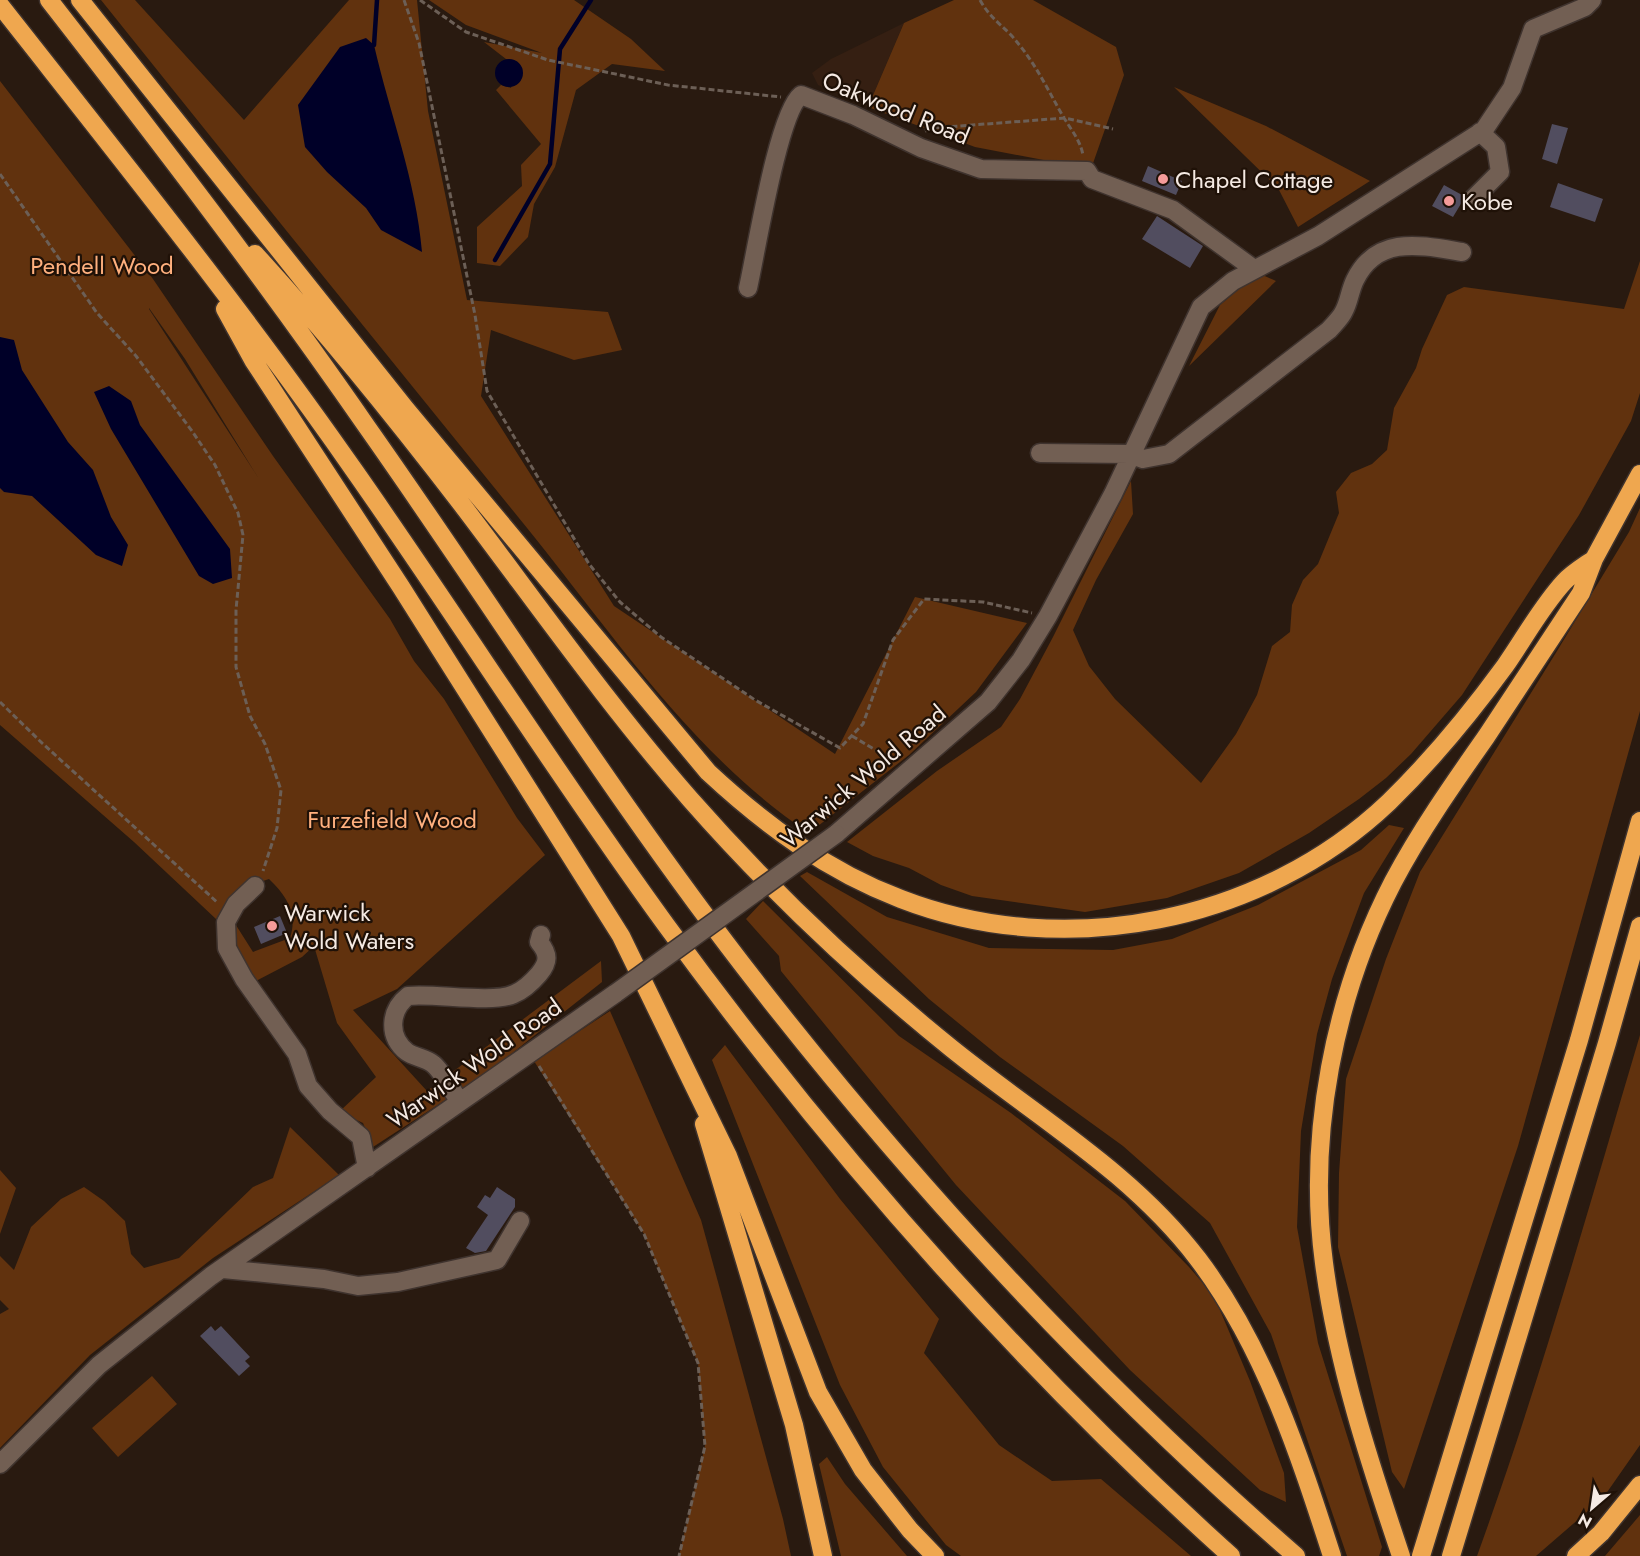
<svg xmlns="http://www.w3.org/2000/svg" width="1640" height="1556" font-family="Jost,sans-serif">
	<rect width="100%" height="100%" fill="#291a10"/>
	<path fill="#351f12" d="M904,23L868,107L818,85L812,73L831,59Z"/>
	<path fill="#61320e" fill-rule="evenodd" d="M101,0H135L244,120L349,0H417L428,111L467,300L608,312L622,350L574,360L491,330L481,396L614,606L835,754L915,597L1027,623L976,692L909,755L809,833C694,757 609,629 523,523C382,349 241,175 101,0Z
		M429,0H574L631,39L665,71L612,64L576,90L555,167L534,204L528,237L500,266L477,263V227L522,186L521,165L541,144L496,90L501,85L511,88L518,62L506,59L484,42L542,53L466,25Z
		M954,0H1033L1116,47L1124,75L1091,169L975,147L868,107L904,23Z
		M0,81L153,279L273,456L390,619L414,661L444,699L517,818L545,855L397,989L353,1010L427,1091L601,961L602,982L487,1073L373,1147L363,1123L339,1112L376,1077L337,1023L314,946L302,957L254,982C242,963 229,945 234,922L253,952L290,938C298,914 287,896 269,879L242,888L216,919L134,842L0,725ZM149,308L185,359L259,479L149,309Z
		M1174,87L1266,126L1370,181L1298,227L1278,188Z
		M1640,261V393L1631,421L1579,515L1462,695L1411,754L1386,778L1359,799L1309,833L1239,873L1167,898L1085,912L972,896L941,885L909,868L873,856L847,842L937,771L1001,727L1020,699L1053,637L1131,481L1133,514L1096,580L1073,630L1089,666L1115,699L1201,783L1236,734L1257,695L1272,646L1290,632L1292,605L1303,580L1318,564L1339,513L1336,492L1351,473L1372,464L1387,450L1394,408L1416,368L1422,349L1447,295L1464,287L1624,309Z
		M1258,273L1276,281L1189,366L1220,305Z
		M1640,508V711L1518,1146L1404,1489L1392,1472L1338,1247L1339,1173L1346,1079L1386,959L1420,872L1557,651L1629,532Z
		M1389,825L1404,828L1364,893L1332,979L1317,1034L1301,1131L1297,1227L1318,1343L1382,1547L1379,1556H1347L1271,1334L1210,1223L1123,1146L1000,1057L929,999L800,876L807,872L887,917L989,948L1113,950L1172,939L1258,905L1361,850Z
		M763,901L899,1036L1011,1113L1125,1201L1189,1267L1214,1296L1250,1381L1284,1473L1286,1502L1260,1490L1130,1370L956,1185L781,971L779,956L746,919Z
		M610,1011L701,1220L783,1519L791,1556H679L705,1446L698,1363L644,1234L534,1061Z
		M1640,1035V1445L1603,1498L1536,1556H1477C1539,1385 1588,1210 1640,1035Z
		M725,1045L840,1199L939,1319L924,1353L999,1445L1052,1481L1101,1479L1191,1556H961L946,1545L883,1467L840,1385L712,1060Z
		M290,1127L339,1175L213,1258L90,1355L0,1448V1314L9,1309L0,1300V1256L14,1270L31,1227L61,1199L84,1187L104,1201L125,1221L131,1254L144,1268L179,1258L253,1187L273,1178Z
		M0,1170L16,1188L0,1234Z
		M152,1376L177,1404L118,1457L92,1428Z
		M827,1457L845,1484L907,1556H841L819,1464Z
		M1640,1515V1556H1605Z"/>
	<path fill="#000028" d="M366,38L374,45C390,115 416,180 422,252L381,230L366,208L327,172L305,147L298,105L340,47Z
		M495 73a14 14 0 1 1 28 0a14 14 0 1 1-28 0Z
		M0,337L14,340L22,370L68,442L93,470L111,517L128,545L122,566L96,555L32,496L4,492L0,488Z
		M109,386L131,401L140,425L230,549L232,578L213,584L199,576L111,429L94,392Z"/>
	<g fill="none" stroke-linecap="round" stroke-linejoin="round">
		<path stroke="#000028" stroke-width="4.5" d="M374,45L377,0
			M495,260L550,164L560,49L591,0"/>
	</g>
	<path fill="#514d5f" d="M1552,124L1568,128L1557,164L1542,159Z
		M1148,166L1182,181L1176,195L1142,181Z
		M1558,183L1603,199L1595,222L1550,207Z
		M1444,185L1462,195V202L1453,217L1432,206Z
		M1157,216L1203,246L1190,268L1142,239Z
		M280,916L287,933L261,944L254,927Z
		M497,1187L515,1199V1207L486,1251L475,1253L466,1248L488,1215L477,1207L485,1195L490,1198Z
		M211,1326L215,1331L221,1326L250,1357L245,1361L250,1366L239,1376L200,1336Z"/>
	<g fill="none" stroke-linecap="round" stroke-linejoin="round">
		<defs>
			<path id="minor" d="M1473,199L1500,172L1496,147L1480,132
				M748,288C756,253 778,113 801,95L853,115L921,148L981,169L1087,171L1092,179L1173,210L1254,269
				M1040,453L1129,454L1143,459L1169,454L1329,330C1334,324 1341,318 1344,311C1349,302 1350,290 1355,280C1377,235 1420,245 1462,252
				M836,834L988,702L1021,660L1048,616L1113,494L1201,307L1233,281L1318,236L1484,130L1512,88L1533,29L1585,7L1592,0
				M255,886L236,904L226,922L227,948L244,979L297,1054L308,1086L330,1111L361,1137L367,1168
				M460,1102C452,1091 443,1072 433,1064C426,1058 414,1057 407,1052C387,1036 390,1010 408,996C436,993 491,1004 514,994C524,990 533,981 539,974C549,962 549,954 539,942L541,935
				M223,1269L324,1279L358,1286L398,1282L497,1260L520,1221
				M0,1464L99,1365L211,1276L616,993"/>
			<path id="highway" d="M49,0C158,140 266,281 367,427C498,613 619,807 759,986C920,1192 1098,1384 1296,1556
				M80,0L405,408L708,772C765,825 827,871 901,899C1064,962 1262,923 1389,802C1432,760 1470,714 1505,666C1524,639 1541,607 1564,582C1572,573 1584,566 1594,559
				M0,5C121,159 244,312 356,473C461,623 559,778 666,925C833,1154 1021,1367 1231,1556
				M255,254C329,335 397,420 463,506C538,605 609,706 690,799C769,889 857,972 951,1048C1035,1116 1132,1172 1198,1259C1264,1346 1299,1454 1332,1556
				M225,309L253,360L401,587L621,936L728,1156L818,1392L863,1470L910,1530L935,1556
				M704,1124L794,1425L823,1556
				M1401,1556C1369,1461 1337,1363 1324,1263C1307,1136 1334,996 1393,882C1420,831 1453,784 1486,737C1518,689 1549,641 1581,593L1594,559L1640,474
				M1421,1556L1579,1040L1640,821
				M1451,1556L1607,1043L1640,926
				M1576,1556L1601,1533L1640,1485"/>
		</defs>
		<use href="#minor" stroke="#3f332e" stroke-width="21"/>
		<use href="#highway" stroke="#3f332e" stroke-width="21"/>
		<path stroke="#6c5f56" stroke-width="3" stroke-dasharray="6 3" stroke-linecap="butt" d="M404,0L419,43L475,315L487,391L589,564L620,602L661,637L755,700L840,748L863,724L893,640L924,599L983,602L1032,613
			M420,0L466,32L548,60L668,85L781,97
			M980,0C988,15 999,23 1011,35C1036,63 1046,87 1064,118C1072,131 1080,140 1083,155
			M925,131L933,128L1065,118L1113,129
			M0,174L97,313L136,356L192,431L215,465L238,513L243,535L236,610V667L250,716L265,744L281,790L277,828L263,871
			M0,702L42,743L218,903
			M852,736L894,761
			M539,1066L644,1234L698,1363L705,1446L679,1556"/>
		<use href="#minor" stroke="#725f53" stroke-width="18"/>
		<use href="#highway" stroke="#efa74f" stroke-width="18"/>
		<defs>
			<path id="minor-bridge" d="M616,993L836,834"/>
		</defs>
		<use href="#minor-bridge" stroke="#3f332e" stroke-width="21" stroke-linecap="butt"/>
		<use href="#minor-bridge" stroke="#725f53" stroke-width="18"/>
	</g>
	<g fill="#f59b99" stroke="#1f1107" stroke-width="2">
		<circle cx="1163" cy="179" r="6"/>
		<circle cx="1449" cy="201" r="6"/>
		<circle cx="272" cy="926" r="6"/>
	</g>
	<g text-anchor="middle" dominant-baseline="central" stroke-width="4.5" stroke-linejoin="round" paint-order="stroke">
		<g font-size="24" fill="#f5eae3" stroke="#1f1107">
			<text transform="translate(896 108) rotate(22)">Oakwood Road</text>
			<text transform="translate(863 776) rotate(-40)">Warwick Wold Road</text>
			<text transform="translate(474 1063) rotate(-35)">Warwick Wold Road</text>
		</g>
		<g font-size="24" fill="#f5eae3" stroke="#1f1107" text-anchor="start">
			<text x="1175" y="179">Chapel Cottage</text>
			<text x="1461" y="201">Kobe</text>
			<text x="284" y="912">Warwick<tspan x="284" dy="28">Wold Waters</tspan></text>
		</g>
		<g font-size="24" fill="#ffb07e" stroke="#1f1107">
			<text x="102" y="265">Pendell Wood</text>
			<text x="392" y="819">Furzefield Wood</text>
		</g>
	</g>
	<g transform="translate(1592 1508) rotate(209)" stroke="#1f1107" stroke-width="4.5" paint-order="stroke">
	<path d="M0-4.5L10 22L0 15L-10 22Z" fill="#f5eae3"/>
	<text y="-9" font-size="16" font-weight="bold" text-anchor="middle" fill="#f5eae3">N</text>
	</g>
</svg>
